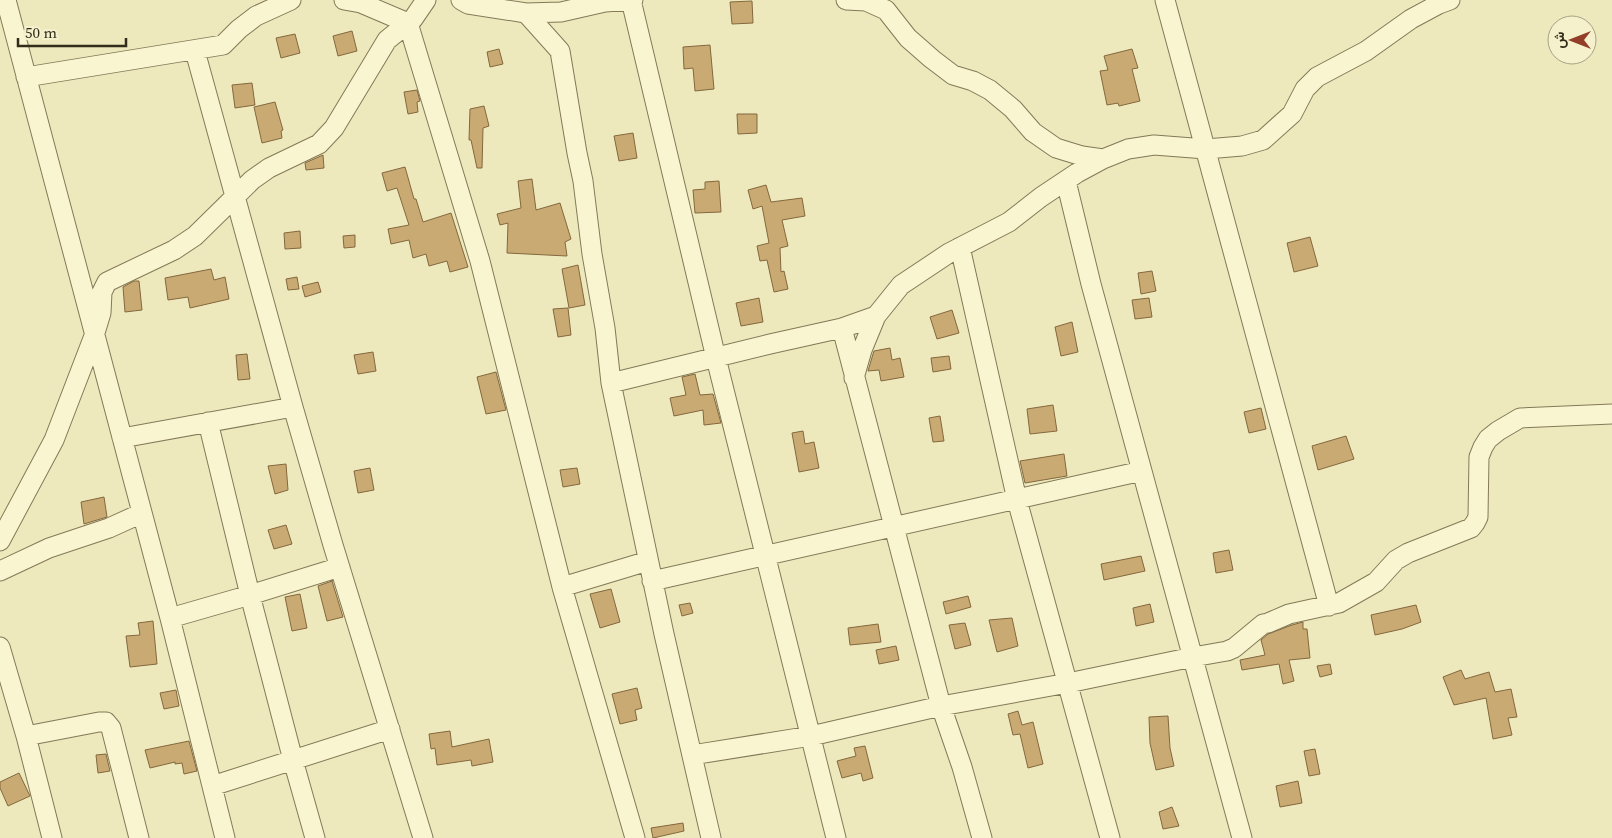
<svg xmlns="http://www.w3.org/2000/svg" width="1612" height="838" font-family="'Source Serif 4',Vazirmatn,serif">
	<rect width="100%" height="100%" fill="#ede9bd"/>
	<path fill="#caaa73" stroke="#83683d" d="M752,1L753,23L732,24L730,2Z
		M352,31L357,51L338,56L333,36Z
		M295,34L300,53L281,58L276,38Z
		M710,45L714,89L695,91L693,68L684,69L683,47Z
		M499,49L503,64L490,67L487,52Z
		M1132,49L1138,68L1132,69L1140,101L1119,106L1118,103L1107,105L1100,71L1108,70L1104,56Z
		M252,83L255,105L235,108L232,85Z
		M417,90L420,101L417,102L418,112L408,114L404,92Z
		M275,102L283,130L281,131L282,138L262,143L254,107Z
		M484,106L489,126L483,128L482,168H477L471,140H469L470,109Z
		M737,114H757V133L738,134Z
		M633,133L637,158L619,161L614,136Z
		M323,155L324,168L306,170L305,163Z
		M405,167L414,199H416L423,222L451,213L468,267L450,272L447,261L429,266L426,254L413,258L409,240L391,244L388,229L409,225L397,188L387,191L382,173Z
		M532,179L536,210L560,203L571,239L565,242L567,256L507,253L508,223L500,225L497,214L521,208L518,181Z
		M719,181L721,212L695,213L693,190L705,189V182Z
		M766,185L771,202L802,198L805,216L782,220L788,246L780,248L781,272L784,271L788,289L774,292L767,260L760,261L757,246L769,243L762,206L753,209L748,190Z
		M300,231L301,248L285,249L284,233Z
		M355,235V247L344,248L343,236Z
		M1310,237L1318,266L1294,272L1287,243Z
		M578,265L585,305L569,308L562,269Z
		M211,269L214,280L225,277L229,299L190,308L188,297L168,300L165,278Z
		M1152,271L1156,291L1141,294L1138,273Z
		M297,277L299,289L288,290L286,279Z
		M134,281H139L142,310L125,312L123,287Z
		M318,282L321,292L305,297L302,286Z
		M759,298L763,322L741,326L736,303Z
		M1149,298L1152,317L1135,319L1132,300Z
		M568,308L571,335L558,337L553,309Z
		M952,310L959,333L937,339L930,317Z
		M1072,322L1078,352L1061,356L1055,327Z
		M890,348L892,360L900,358L904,377L881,381L879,370L868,371L873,354L874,351Z
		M373,352L376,371L358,374L354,355Z
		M247,354L250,379L238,380L236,355Z
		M949,356L951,369L933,372L931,358Z
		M496,372L506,410L486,414L477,377Z
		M695,374L700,395L713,394L721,423L704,425L703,410L674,416L670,398L686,395L682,377Z
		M1053,405L1057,431L1030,434L1027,409Z
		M1261,408L1266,429L1249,433L1244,412Z
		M940,416L944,441L933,442L929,418Z
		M803,431L805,444L814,442L819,468L799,472L792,433Z
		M1346,436L1354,459L1318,470L1312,446Z
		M1064,454L1067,476L1025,483L1020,461Z
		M286,464L288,490L275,494L268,466Z
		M370,468L374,490L358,493L354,471Z
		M577,468L580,484L563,487L560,470Z
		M104,497L107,517L84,524L81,502Z
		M286,525L292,544L274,549L268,530Z
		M1229,550L1233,570L1216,573L1213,553Z
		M1141,556L1145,571L1104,580L1101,564Z
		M332,581L343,617L327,621L318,586Z
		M611,589L620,622L600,628L590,594Z
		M300,594L307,628L292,631L285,597Z
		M968,596L971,607L946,614L943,602Z
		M690,603L693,613L682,616L679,605Z
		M1150,604L1154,622L1136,626L1133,608Z
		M1416,605L1421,622L1402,629L1375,635L1371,615Z
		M1012,618L1018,646L997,652L989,620Z
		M153,621L157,664L130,667L126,636L140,635L138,623Z
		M1303,622V629H1307L1310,658L1289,660L1294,681L1283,684L1279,664L1242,670L1240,660L1265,655L1261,640L1268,634L1292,625Z
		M965,623L971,645L955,649L949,625Z
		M878,624L881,642L850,645L848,628Z
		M896,646L899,660L879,664L876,650Z
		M1330,664L1332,674L1320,677L1317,666Z
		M1461,670L1465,679L1489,672L1495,692L1511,689L1517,717L1508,718L1512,735L1493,739L1486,698L1454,705L1443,677Z
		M637,688L642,708L635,710L637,720L620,724L612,694Z
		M176,690L179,706L164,709L160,693Z
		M1018,711L1022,725L1033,722L1043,764L1028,768L1020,734L1013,735L1008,714Z
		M1168,716L1170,748L1174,766L1156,770L1150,743L1149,717Z
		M450,731L452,747L489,739L493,762L472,766L471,760L437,765L435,748L431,749L429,734Z
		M189,741L197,771L184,774L182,763L175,764V762L150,768L145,750Z
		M865,746L873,778L863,781L861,773L842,778L837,761L856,756L854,748Z
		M1315,749L1320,774L1309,776L1304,751Z
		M106,754L110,771L98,773L96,755Z
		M19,773L30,796L8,806L0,788V782Z
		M1298,781L1302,803L1280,807L1276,786Z
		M1172,807L1179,826L1163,829L1159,812Z
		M683,823L684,831L653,838L651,828Z"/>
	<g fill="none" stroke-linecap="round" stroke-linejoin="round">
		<defs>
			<path id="minor" d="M6,0L170,618L225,838
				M344,0L361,3L408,23L480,261L562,587L635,838
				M461,0L468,4L526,13L561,12L605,2L633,0
				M631,0L716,358L836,838
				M846,0L866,1L886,10L908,38L932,59L953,75L973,81L990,90L1013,109L1033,132L1056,148L1082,156L1103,159
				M1165,0L1329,606
				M526,13L560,51L577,153L583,181L592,254L605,328L611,383L664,634L711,838
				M195,51L293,407L333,545L423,838
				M26,77L223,45L239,29L256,16L291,0
				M1066,181L1091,284L1242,838
				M960,247L1017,500L1110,838
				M842,328L941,706L962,767L982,838
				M854,378L862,350L876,316L901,285L949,253L1009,222L1041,197L1077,173L1103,159L1128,149L1154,145L1206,149L1242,146L1263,140L1292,114L1305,89L1317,77L1366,51L1411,19L1439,4L1450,0
				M611,383L770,344L842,328L876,316
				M208,422L250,595L293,760L315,838
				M122,438L293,407
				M0,541L54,440L94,336L101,313L102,292L107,282L174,250L195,236L252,180L269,168L319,144L334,128L387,40L413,19L426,0
				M0,571L49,548L109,528L142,513
				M652,581L1142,471
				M562,587L648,561
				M170,618L250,595L340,567
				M0,647L26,736L52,838
				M26,736L99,722H106L111,728L139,838
				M692,755L811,736L941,706L1068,683L1193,657L1227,651L1234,648L1263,624L1268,623L1289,614L1339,603L1376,582L1396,560L1408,553L1471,528L1475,523L1478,517L1479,457L1483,447L1488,439L1498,431L1520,418L1612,414
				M212,786L390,729"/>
		</defs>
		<use href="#minor" stroke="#847957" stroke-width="21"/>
		<use href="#minor" stroke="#f8f5d0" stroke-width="19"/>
	</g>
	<g transform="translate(1572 40) rotate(270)"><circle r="24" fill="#f4f1cc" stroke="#a7a285"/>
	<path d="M0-4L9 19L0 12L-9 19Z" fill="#923e28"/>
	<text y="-8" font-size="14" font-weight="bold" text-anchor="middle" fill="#332c1b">ش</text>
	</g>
	<path d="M18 38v8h108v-8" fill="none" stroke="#332c1b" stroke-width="2.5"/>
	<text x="25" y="38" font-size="15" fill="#332c1b" stroke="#f4f1cc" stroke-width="4" paint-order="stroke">50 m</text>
</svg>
